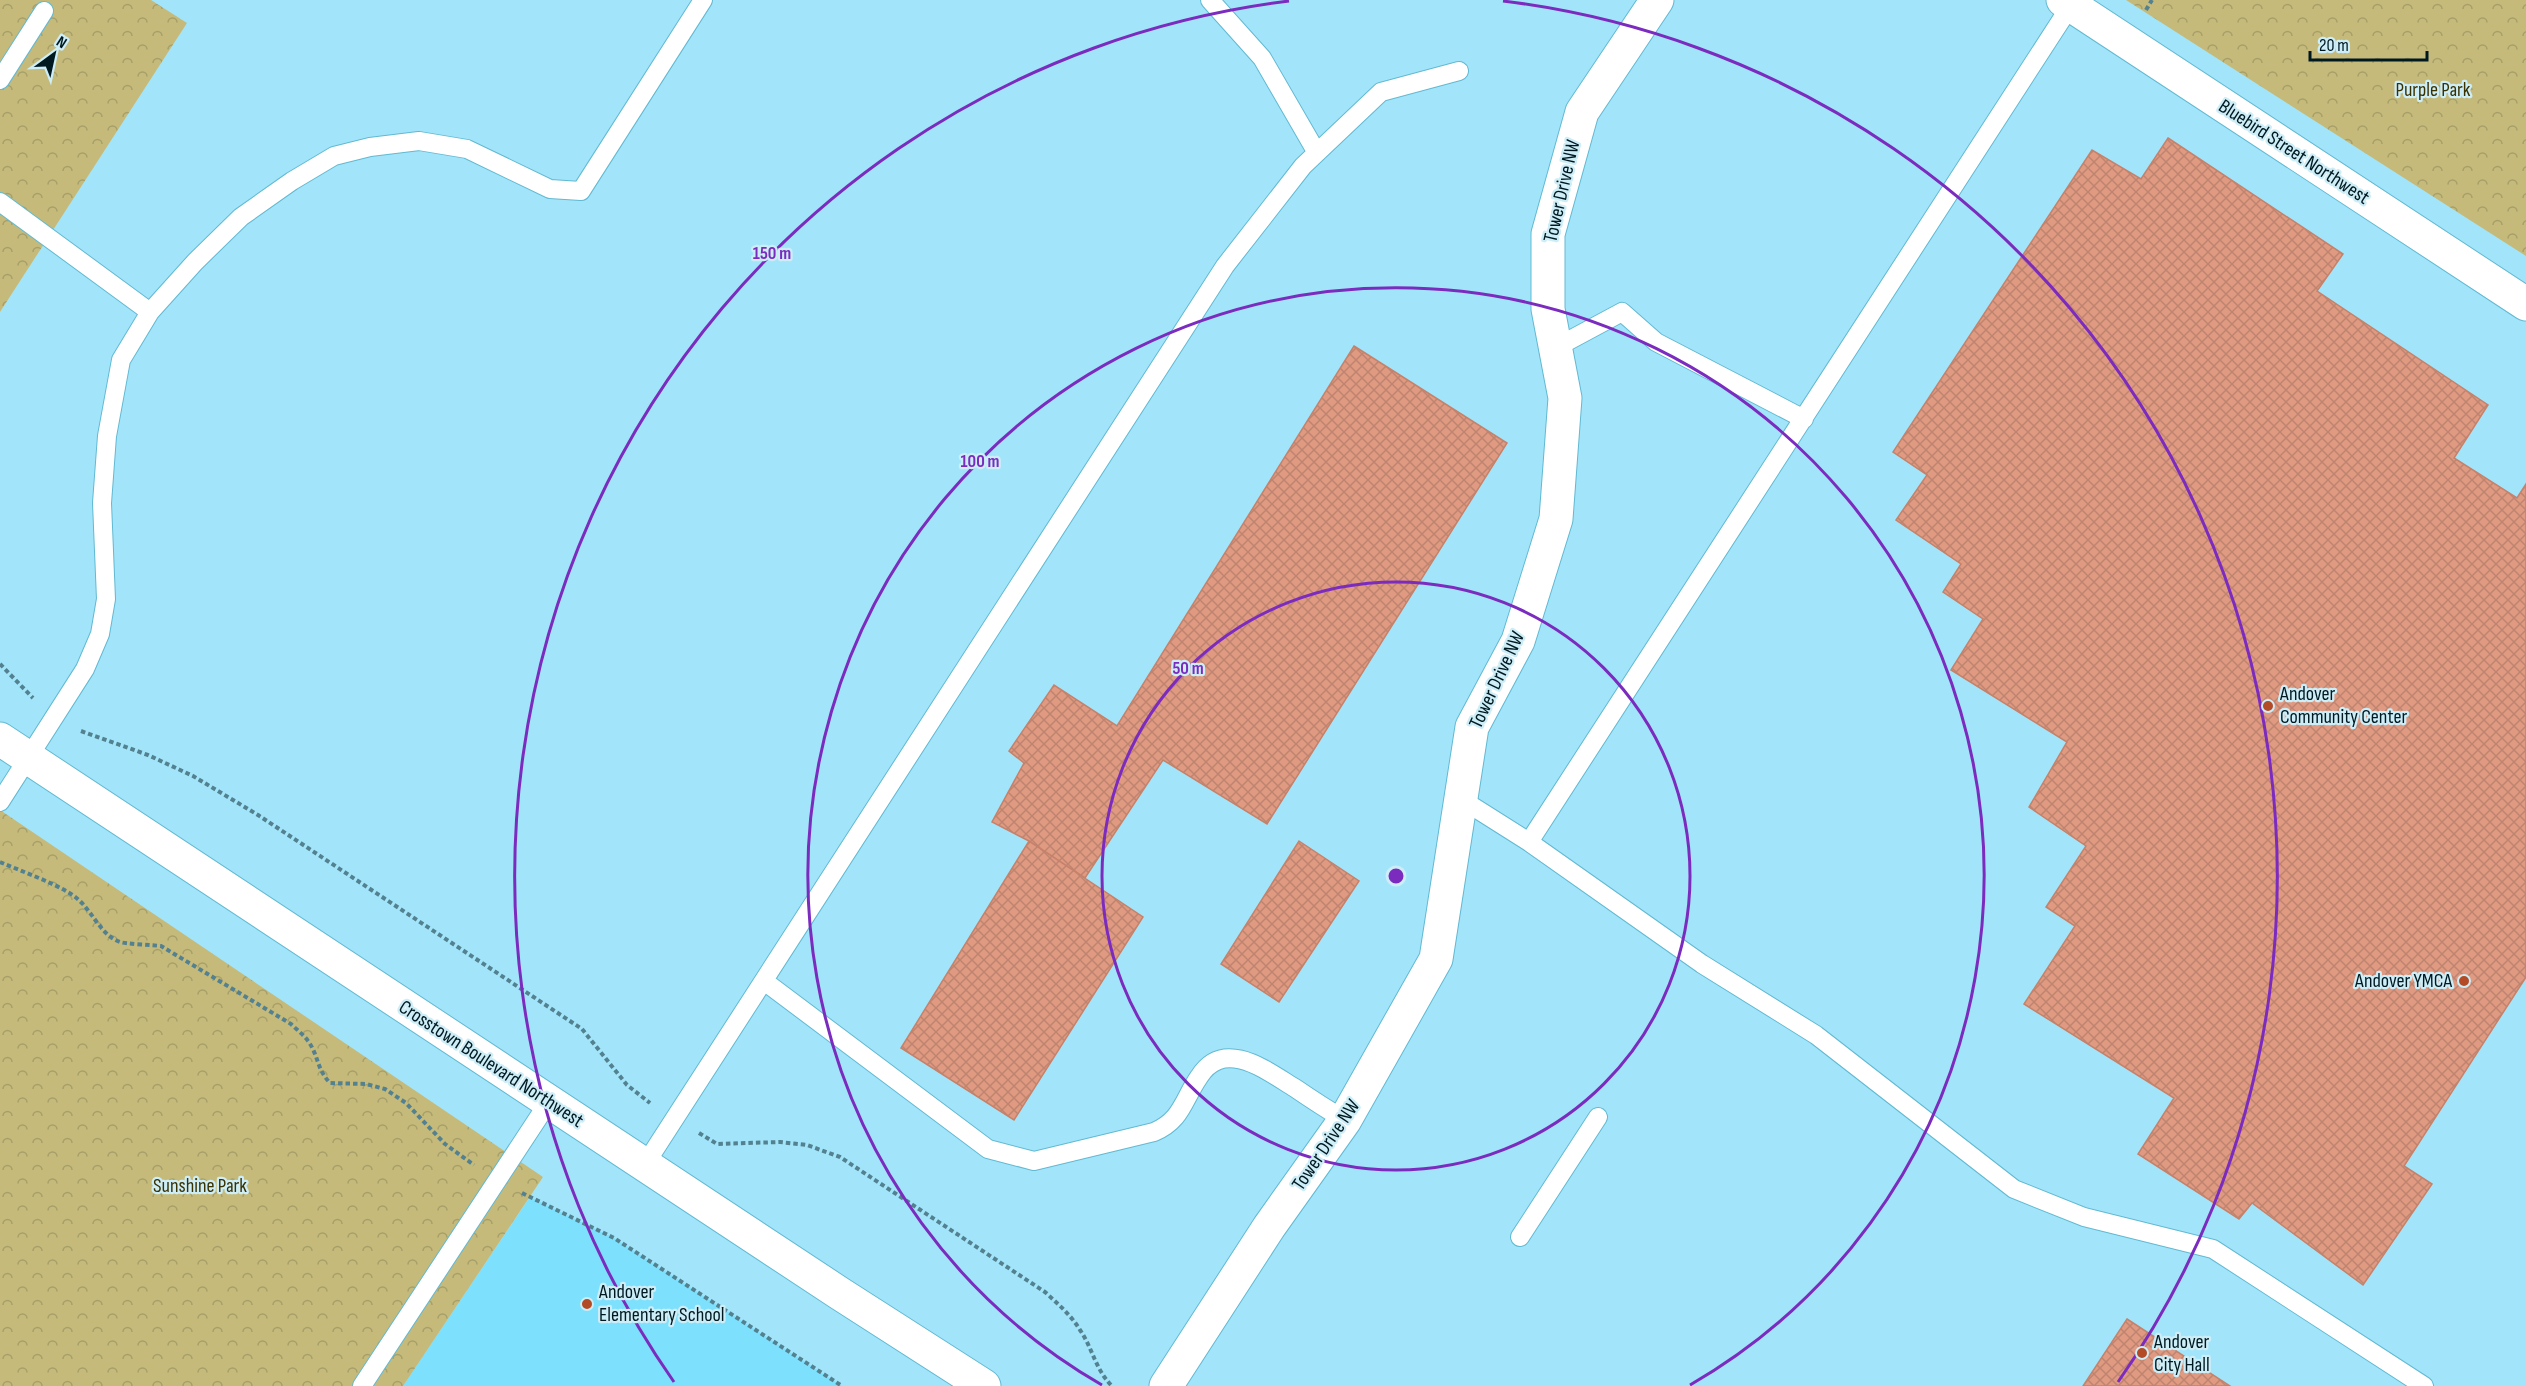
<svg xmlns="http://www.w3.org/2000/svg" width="2526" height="1386" font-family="'Sofia Sans Condensed',sans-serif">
	<defs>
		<pattern id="park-crowns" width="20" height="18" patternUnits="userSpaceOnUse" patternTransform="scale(1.5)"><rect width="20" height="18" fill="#c5ba7a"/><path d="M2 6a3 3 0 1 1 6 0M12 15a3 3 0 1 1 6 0" fill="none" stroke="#a79f69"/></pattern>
		<pattern id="building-cross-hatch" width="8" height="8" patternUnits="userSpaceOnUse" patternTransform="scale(1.5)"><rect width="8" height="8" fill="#e09a82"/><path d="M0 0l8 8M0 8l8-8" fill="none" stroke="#be8470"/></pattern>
	</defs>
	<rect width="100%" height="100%" fill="#a2e5fa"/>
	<path fill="#7de0fd" d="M530,1197L614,1238L842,1386H403Z"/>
	<path fill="url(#park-crowns)" d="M0,0H151L187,23L0,312Z
		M2126,0H2526V256Z
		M0,810L543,1177L403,1386H0Z"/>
	<path fill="url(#building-cross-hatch)" stroke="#c6816a" stroke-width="1.5" d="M2168,138L2343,254L2317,291L2488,405L2454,458L2517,498L2526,484V977L2404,1166L2432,1184L2363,1285L2252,1203L2239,1219L2138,1154L2174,1098L2024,1004L2075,926L2046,907L2086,846L2029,807L2067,742L1951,670L1983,619L1943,592L1961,564L1896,520L1927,475L1893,452L2092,150L2141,179Z
		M1354,346L1507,443L1267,824L1163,760L1085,878L1029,841L992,822L1024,763L1009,751L1054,685L1117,726Z
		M1029,841L1143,917L1014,1120L901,1048Z
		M1299,841L1359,881L1279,1002L1221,964Z
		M2127,1319L2230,1386H2083Z"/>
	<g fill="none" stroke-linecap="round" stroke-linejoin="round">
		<defs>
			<path id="service" d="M1210,0L1262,58L1317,153
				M0,80L44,11
				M0,202L150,312
				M1555,348L1622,312L1656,342L1804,419
				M1461,799L1529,842L1702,964L1816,1035L2014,1189L2084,1217L2213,1249L2424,1386
				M0,802L85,669L100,634L106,599L102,503L107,436L121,360L150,312L195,262L241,217L292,181L334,156L370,147L419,141L467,149L550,189L581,191L703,0
				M1529,842L2071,5
				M764,981L988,1149L1034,1161L1154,1132C1182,1120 1183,1100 1199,1077C1224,1037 1267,1071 1295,1088C1311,1099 1328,1110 1345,1120
				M644,1166L1225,266L1303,166L1381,92L1459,71
				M1520,1237L1598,1117
				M362,1386L548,1103"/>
			<path id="minor" d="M2063,0L2526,304
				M1166,1386L1269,1227L1345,1120L1436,959L1472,727L1518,641L1556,519L1565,398L1548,309V234L1582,112L1657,0"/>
			<path id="tertiary" d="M0,739L839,1293L984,1386"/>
		</defs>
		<use href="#service" stroke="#62b9d2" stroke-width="20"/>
		<use href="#minor" stroke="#62b9d2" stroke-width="35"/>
		<use href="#tertiary" stroke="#62b9d2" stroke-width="35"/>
		<path stroke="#538190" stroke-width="4" stroke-dasharray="4.5 3" stroke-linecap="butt" d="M2146,10L2152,0
			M0,664L33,698
			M81,731L148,755L193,776L258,815L582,1029L627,1085L650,1103
			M0,862C23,872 50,881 71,894C92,907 98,934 120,942C126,944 152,945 161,946L291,1024C297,1030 304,1035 308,1041C319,1056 316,1068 330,1083L366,1084L385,1089L406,1103L445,1144L474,1165
			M699,1133L717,1144L780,1142L807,1145L840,1157L1045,1292C1058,1304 1071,1315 1080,1330C1093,1349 1095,1369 1112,1386
			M522,1193L614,1238L842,1386"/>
		<use href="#service" stroke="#fff" stroke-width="18"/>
		<use href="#minor" stroke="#fff" stroke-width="33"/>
		<use href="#tertiary" stroke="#fff" stroke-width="33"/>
	</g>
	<g fill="none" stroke="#7b2cbf" stroke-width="3">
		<circle cx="1396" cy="876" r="294"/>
		<path d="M1102 1385A588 588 0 1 1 1690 1385"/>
		<path d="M674 1382A882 882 0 0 1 1289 1M1503 1A882 882 0 0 1 2118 1382"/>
	</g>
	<g fill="#b24b26" stroke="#cdedf7" stroke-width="2">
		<circle cx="2268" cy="706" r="6"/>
		<circle cx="2464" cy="981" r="6"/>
		<circle cx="587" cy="1304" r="6"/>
		<circle cx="2142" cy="1353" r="6"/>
	</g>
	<g text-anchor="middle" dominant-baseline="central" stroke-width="4.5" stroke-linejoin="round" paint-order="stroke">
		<g font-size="20" fill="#3a3100" stroke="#cdedf7">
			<text x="2433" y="90">Purple Park</text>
			<text x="200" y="1186">Sunshine Park</text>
		</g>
		<g font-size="20" fill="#001920" stroke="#cdedf7">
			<text transform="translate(2294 152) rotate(33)">Bluebird Street Northwest</text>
			<text transform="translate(1562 191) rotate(-77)">Tower Drive NW</text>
			<text transform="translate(1497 680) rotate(-65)">Tower Drive NW</text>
			<text transform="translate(491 1064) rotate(33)">Crosstown Boulevard Northwest</text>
			<text transform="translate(1326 1145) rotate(-56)">Tower Drive NW</text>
		</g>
		<g font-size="20" fill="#001920" stroke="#cdedf7" text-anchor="start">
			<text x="2280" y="694">Andover<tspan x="2280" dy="23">Community Center</tspan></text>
			<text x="2452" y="981" text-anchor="end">Andover YMCA</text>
			<text x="599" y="1292">Andover<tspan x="599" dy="23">Elementary School</tspan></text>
			<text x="2154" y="1342">Andover<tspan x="2154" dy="23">City Hall</tspan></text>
		</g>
	</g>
	<circle cx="1396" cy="876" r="9" fill="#7b2cbf" stroke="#cdedf7" stroke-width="3"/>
	<g font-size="18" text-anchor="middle" font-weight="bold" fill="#7b2cbf" stroke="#cdedf7" stroke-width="4.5" stroke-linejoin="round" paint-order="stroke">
		<text x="772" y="259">150 m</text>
		<text x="980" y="467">100 m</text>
		<text x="1188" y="674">50 m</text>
	</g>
	<g transform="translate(54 54) rotate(33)" stroke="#cdedf7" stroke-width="4.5" paint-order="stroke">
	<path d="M0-4.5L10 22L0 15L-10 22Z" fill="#001920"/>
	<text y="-9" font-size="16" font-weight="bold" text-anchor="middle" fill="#001920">N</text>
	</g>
	<path d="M2310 51v9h117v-9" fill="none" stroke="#001920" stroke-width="3"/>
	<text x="2319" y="51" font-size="18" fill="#001920" stroke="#cdedf7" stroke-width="4.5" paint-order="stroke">20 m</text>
</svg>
